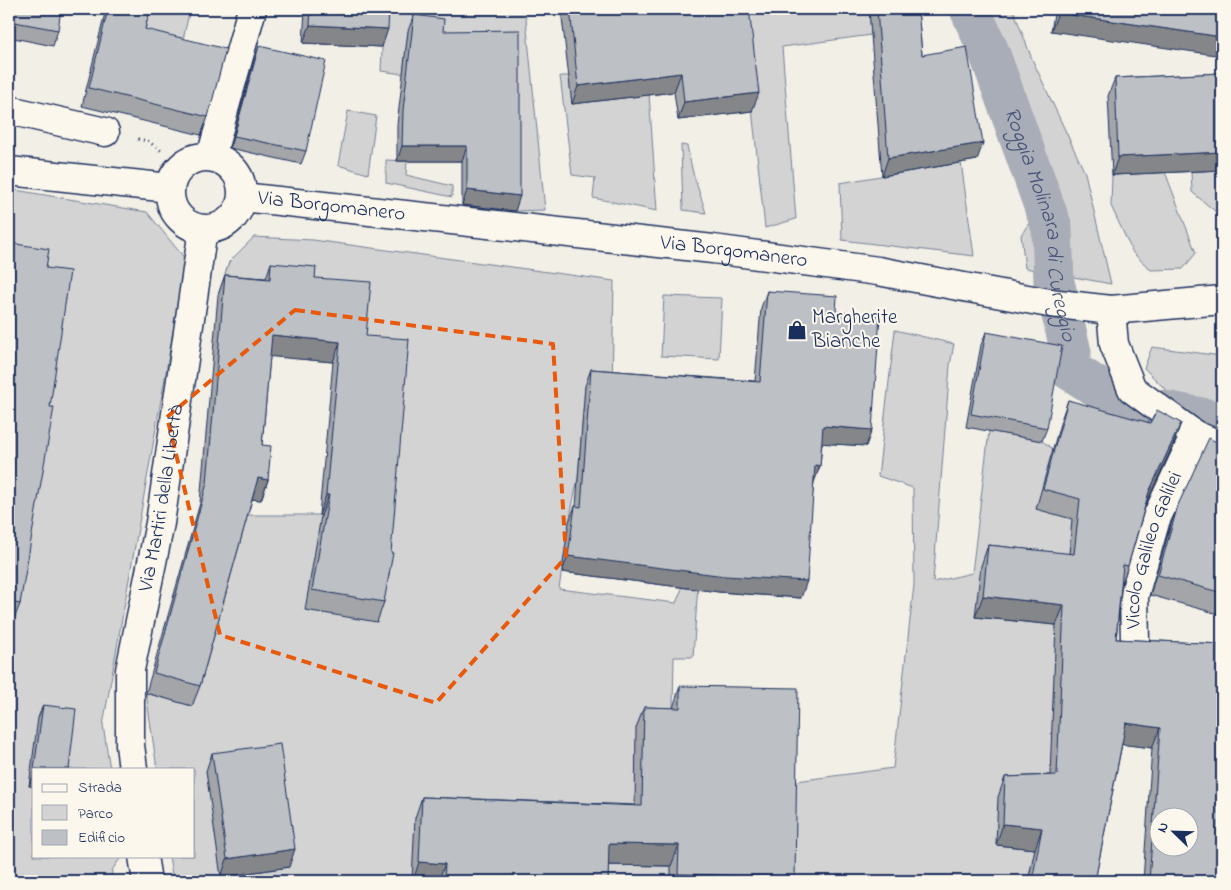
<svg xmlns="http://www.w3.org/2000/svg" width="1231" height="890" font-family="'Indie Flower',sans-serif">
	<rect width="100%" height="100%" fill="#f2efe6"/>
	<filter id="ink" filterUnits="userSpaceOnUse"><feTurbulence type="fractalNoise" baseFrequency=".02" numOctaves="2"/><feDisplacementMap in="SourceGraphic" scale="10" xChannelSelector="R" yChannelSelector="G"/><feConvolveMatrix kernelMatrix="1 2 1 2 8 2 1 2 1" color-interpolation-filters="sRGB"/></filter>
	<g filter="url(#ink)">
		<path fill="#d2d3d2" stroke="#768198" d="M147,9H190L179,57L138,47Z
			M384,9H525L545,210L515,211L514,45L408,31L403,74L381,71Z
			M741,9H869L871,35L782,47L796,219L765,228Z
			M983,9H1013L1032,59L1085,173L1111,284L1025,268L1021,235L1038,210L1029,145L987,15Z
			M645,34L657,211L593,198L595,178L572,175L560,76H569L572,104Z
			M348,111L376,116L368,174L338,165Z
			M681,145L687,146L693,173L706,213L683,210Z
			M386,160L407,161L406,175L452,186V197L386,183Z
			M961,162L974,256L842,240L840,183Z
			M1222,170V232L1216,212L1192,192L1191,171Z
			M1165,172L1196,253L1183,269L1151,270L1133,253L1111,206L1112,175Z
			M9,189L147,212L186,260L103,725L110,769H34V856H122L112,870L111,881H9Z
			M254,237L313,240L614,281L612,388L585,386L578,478L569,522L559,589L676,603L701,542L693,657H674L673,706L791,708L789,782L893,768L914,585L913,488L878,476L895,330L954,344L950,365L933,582L972,573L989,431L1042,441L1053,449L1077,521L1049,796L996,844L1035,849L1028,881H173L169,856H194V769H157L146,693L192,706L246,515H319L402,360L218,295L229,262Z
			M664,296L722,298L719,359L661,356Z
			M1152,347L1222,356V434L1206,430L1144,368Z"/>
		<g fill="none" stroke-linecap="round" stroke-linejoin="round">
			<path stroke="#a9adb7" stroke-width="41" id="s1" d="M970,9L989,52L1052,228L1054,282L1071,352L1067,368L1122,403L1222,422"/>
			<defs>
				<g id="minor">
					<path d="M9,110L105,132"/>
					<path d="M211,157L252,9"/>
					<path d="M1111,310L1114,344L1132,389L1195,435L1222,446"/>
					<path id="s2" d="M1135,641L1134,596L1156,519L1195,435"/>
					<path id="s3" d="M133,769L130,745V670L160,523L203,229"/>
					<path d="M143,856L147,881"/>
				</g>
				<g id="major">
					<circle cx="206" cy="193" r="36"/>
					<path d="M9,171L170,188"/>
					<path id="s4" d="M243,197L713,249L878,271L1049,303L1111,310L1222,300"/>
				</g>
			</defs>
			<use href="#minor" stroke="#1b2f5e" stroke-width="31"/>
			<use href="#major" stroke="#1b2f5e" stroke-width="31"/>
			<path stroke="#1b2f5e" stroke-width="3" stroke-dasharray="1 4" stroke-linecap="butt" d="M138,139L148,141L163,152"/>
			<use href="#minor" stroke="#fbf7ec" stroke-width="28"/>
			<use href="#major" stroke="#fbf7ec" stroke-width="28"/>
		</g>
		<path fill="#a3a5a9" stroke="#1b2f5e" d="M9,9L58,30L53,46L9,37Z
			M106,9H150L145,29L208,117L201,135L82,106Z
			M305,9H389L382,47L303,43Z
			M561,9H749L752,111L678,120L674,92L572,104Z
			M869,9H918L922,55L977,160L882,176Z
			M1055,9H1222L1051,31Z
			M414,15L443,31L515,211L462,205V161H397V125L408,31Z
			M259,46L306,151L301,164L230,148L255,58Z
			M1222,73V170L1112,175L1108,96L1115,78Z
			M9,243L46,268L20,604L13,622L9,621Z
			M271,263L315,278L366,336L384,602L377,622L305,610L321,516L319,515L333,362L270,356L262,445L268,480L261,500L252,499L200,686L192,706L146,693L200,503L218,295L225,275L266,278Z
			M767,291L836,312L866,446L822,443L820,466L814,482L801,598L719,592L562,572L569,522L575,506H576L585,386L591,369L755,381L761,308Z
			M986,332L1047,428L1042,441L966,427L981,345Z
			M1068,400L1174,443L1146,504L1128,566L1122,583L1116,639L1222,644V881H1143L1152,748L1122,744L1095,881H1028L1035,849L996,845L998,797L1005,777L1050,775L1056,625L975,617L981,566L988,545L1069,554L1072,519L1036,509L1061,420Z
			M1222,403V430L1220,428Z
			M1222,445V615L1150,595L1171,524L1178,505Z
			M680,686L793,881H671V866L608,865V881H412L415,818L422,797L635,805L636,728L644,707L673,708Z
			M43,705L69,769H34V786H29L38,718Z
			M212,753L289,867L221,877L206,771Z"/>
		<path fill="#848689" stroke="#1b2f5e" d="M1058,13L1222,37V56L1051,31Z
			M310,25L388,29L382,47L303,43Z
			M681,73L674,92L572,104L578,86Z
			M759,93L752,111L678,120L684,102Z
			M983,143L977,160L882,176L888,158Z
			M402,146H467L462,161H397Z
			M1222,152V170L1112,175L1118,157Z
			M467,190L520,196L515,211L462,205Z
			M272,335L340,342L333,362L264,356Z
			M1181,423L1174,443L1142,513L1149,492Z
			M823,426L872,430L866,446L817,443Z
			M815,465L820,466L814,482H809Z
			M258,478L268,480L261,500L251,499Z
			M326,495H329L321,516L319,515Z
			M568,556L807,581L801,598L719,592L562,572Z
			M983,596L1064,605L1056,625L975,617Z
			M1126,723L1160,728L1152,748L1119,744Z
			M34,773V786H29Z
			M1003,824L1042,828L1035,849L996,845Z
			M609,844L679,845L671,866L601,865Z
			M295,849L289,867L221,877L227,859Z
			M419,862L445,864L438,881H413Z
			M678,874L795,877L793,881H675Z"/>
		<path fill="#bdc0c4" stroke="#1b2f5e" fill-rule="evenodd" d="M9,9H61L58,30L9,21Z
			M108,9H150L145,29L226,49L208,117L89,88Z
			M311,9H389L388,29L310,25Z
			M570,9H749L759,93L684,102L681,73L578,86Z
			M877,9H918L922,55L967,47L983,143L888,158Z
			M1058,9H1222V37L1058,13Z
			M414,15L444,19L443,31L520,30V196L467,190V146H402L403,110Z
			M259,46L326,61L306,151L234,136Z
			M1222,73V152L1118,157L1115,78Z
			M9,243L49,249L46,268L70,271L50,407H54L20,604L9,602Z
			M271,263L316,267L315,278L371,282L366,336L409,339L391,553H393L384,602L312,590L329,495H326L340,342L272,335L262,445L271,446L268,480L258,478L200,686L154,673L207,483L225,275L270,279Z
			M767,291L837,296L836,312L880,316L872,430L823,426L820,466L815,465L807,581L725,576L568,556L575,506L581,507L591,369L760,382Z
			M986,332L1062,346L1047,428L971,414Z
			M1068,400L1150,423L1157,410L1181,423L1149,492L1128,566L1123,565L1116,639L1222,644V881H1149L1160,728L1126,723L1095,881H1032L1042,828L1003,824L1005,777L1057,775L1064,605L983,596L988,545L1074,554L1080,499L1043,489ZM1158,818H1188V848H1158Z
			M1209,438L1222,445V593L1158,575L1178,505Z
			M680,686L798,688L795,877L678,874L679,845L609,844L608,881H444L445,864L419,862L422,797L642,806L644,707L680,708Z
			M43,705L76,709L69,769H34Z
			M280,744L295,849L227,859L212,753Z"/>
	</g>
	<path fill="none" stroke="#e8590c" stroke-width="4" stroke-dasharray="10 6" stroke-linejoin="round" d="M295,310L553,344L566,557L436,703L220,635L167,417Z"/>
	<defs>
		<symbol id="shop-bare" viewBox="-9 -9 18 18"><path d="M-5-2.5h2.3a2.7 3.5 0 0 1 5.4 0H5L5.5 6h-11ZM-1.5-2.5h3a1.5 2.3 0 0 0-3 0Z" fill="#1b2f5e" stroke="#fbf7ec" stroke-width="2.5" paint-order="stroke"/></symbol>
	</defs>
	<g fill-rule="evenodd">
		<use href="#shop-bare" x="783" y="316" width="28" height="28"/>
	</g>
	<g text-anchor="middle" dominant-baseline="central" stroke-width="4" stroke-linejoin="round" paint-order="stroke">
		<g font-size="21" fill="#1b2f5e" stroke="#fbf7ec">
			<text stroke="none"><textPath href="#s4" startOffset="89">Via Borgomanero</textPath></text>
			<text stroke="none"><textPath href="#s4" startOffset="494">Via Borgomanero</textPath></text>
			<text stroke="none"><textPath href="#s3" startOffset="274">Via Martiri della Libertà</textPath></text>
			<text stroke="none"><textPath href="#s2" startOffset="94">Vicolo Galileo Galilei</textPath></text>
		</g>
		<g font-size="21" fill="#1b2f5e" stroke="#fbf7ec" text-anchor="start">
			<text x="812" y="318">Margherite<tspan x="812" dy="24">Bianche</tspan></text>
		</g>
		<g font-size="22" font-style="italic" fill="#465579" stroke="#fbf7ec">
			<text stroke="none"><textPath href="#s1" startOffset="228">Roggia Molinara di Cureggio</textPath></text>
		</g>
	</g>
	<rect width="1231" height="890" fill="none" stroke="#fbf7ec" stroke-width="30"/>
	<rect x="15" y="15" width="1201" height="860" fill="none" stroke="#1b2f5e" stroke-width="2" filter="url(#ink)"/>
	<rect x="32" y="768" width="162" height="90" fill="#fbf7ec" stroke="#a1a7b3"/>
	<rect x="42" y="784" width="25" height="8" fill="#fbf7ec" stroke="#a1a7b3"/>
	<text x="78" y="792" font-size="15" fill="#1b2f5e">Strada</text>
	<rect x="42" y="805" width="25" height="15" fill="#d2d3d2" stroke="#a1a7b3"/>
	<text x="78" y="818" font-size="15" fill="#1b2f5e">Parco</text>
	<rect x="42" y="830" width="25" height="15" fill="#bdc0c4" stroke="#a1a7b3"/>
	<text x="78" y="842" font-size="15" fill="#1b2f5e">Edificio</text>
	<g transform="translate(1174 832) rotate(293)"><circle r="24" fill="#fbf7ec" stroke="#a1a7b3"/>
	<path d="M0-4L9 19L0 12L-9 19Z" fill="#1b2f5e"/>
	<text y="-8" font-size="14" font-weight="bold" text-anchor="middle" fill="#1b2f5e">N</text>
	</g>
</svg>
